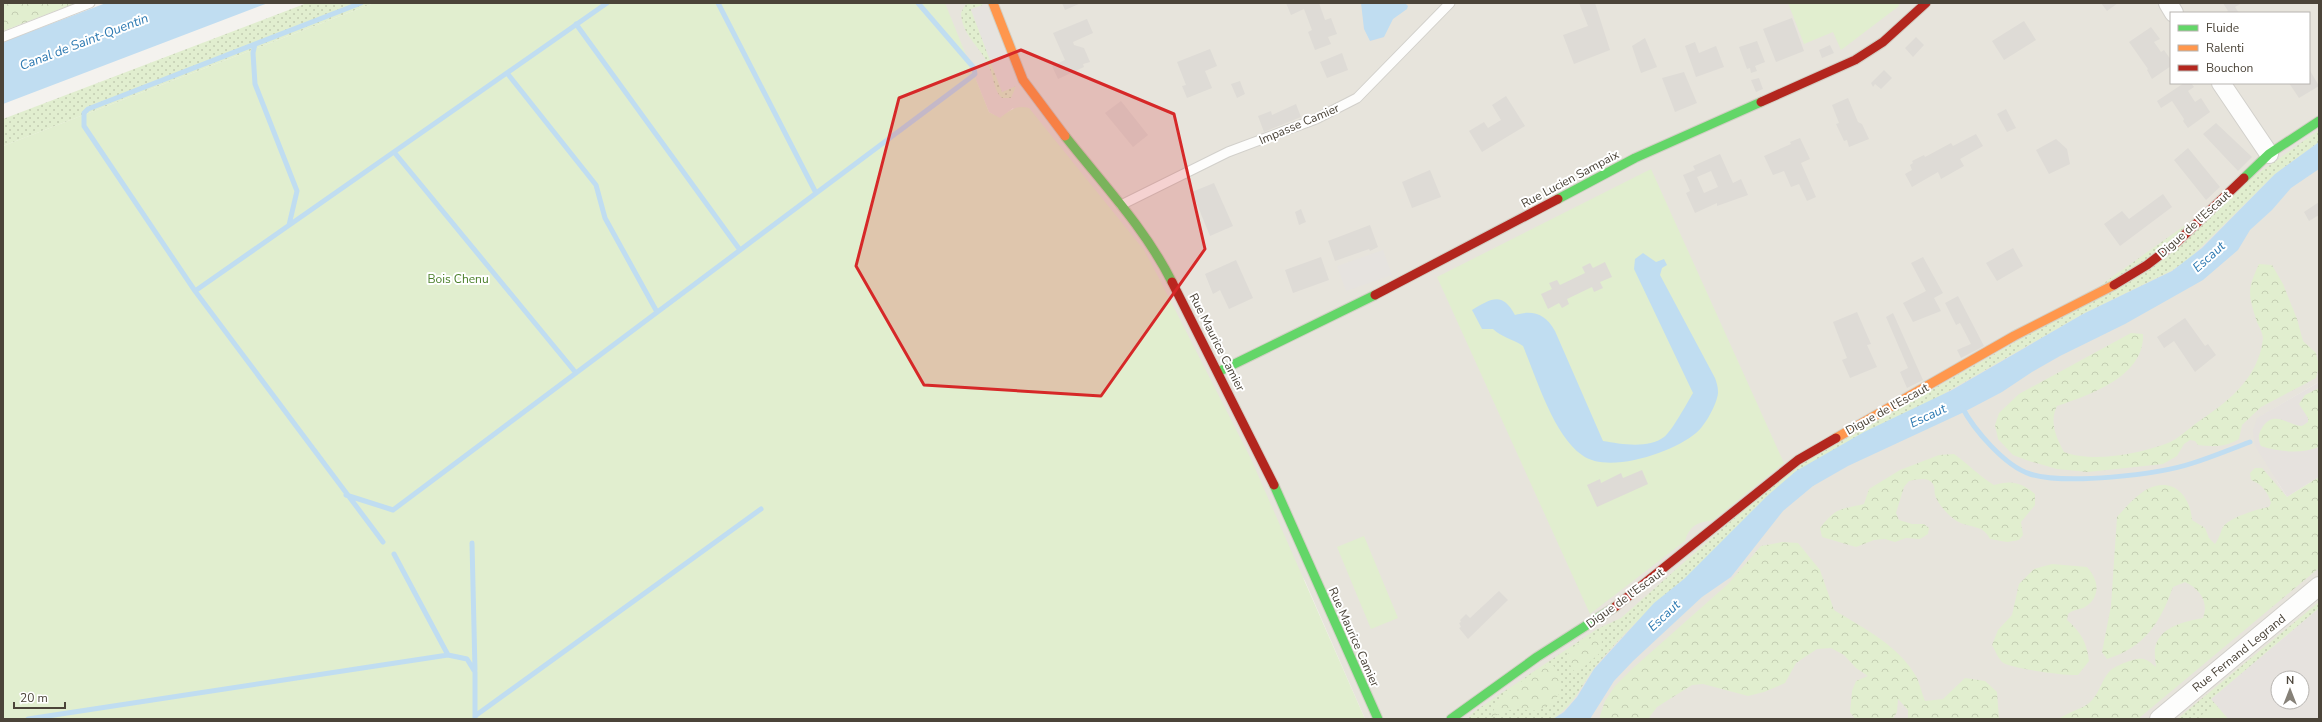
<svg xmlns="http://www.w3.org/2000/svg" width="2322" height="722" font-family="'Nunito Sans',sans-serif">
	<defs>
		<pattern id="grass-dots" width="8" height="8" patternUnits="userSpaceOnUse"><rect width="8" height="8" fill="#e1eecf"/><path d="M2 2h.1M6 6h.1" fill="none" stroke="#c3cdb2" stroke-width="1.8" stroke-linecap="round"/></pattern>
		<pattern id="forest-crowns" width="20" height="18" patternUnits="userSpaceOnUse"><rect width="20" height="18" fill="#e1eecf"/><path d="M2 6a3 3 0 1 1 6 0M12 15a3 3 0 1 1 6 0" fill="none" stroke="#c3cdb2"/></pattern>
	</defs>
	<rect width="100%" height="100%" fill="#f4f2ee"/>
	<path fill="#e7e4dc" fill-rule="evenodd" d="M944,3H2319V382L2258,418L2277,481L2287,497L2319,477V608L2211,699L2228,719H1365L1305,581L1013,108L1000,119L989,112ZM2171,13H2309V83H2171Z"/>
	<path fill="#e6e2de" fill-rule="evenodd" d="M2319,382V477L2287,497L2255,446L2253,431L2257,418Z
		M2319,608V719H2228L2210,699ZM2278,678H2302V702H2278Z"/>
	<path fill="url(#grass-dots)" d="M307,3H374L3,146V119Z
		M970,3H980L983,5L971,10L1002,92L1016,86L1011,98H1002C994,91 994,79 990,69C983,48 962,37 961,13L965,5Z
		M2319,130V142L2275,174L2189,259L2171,271L2083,314L1926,404L1684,579C1651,606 1622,635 1595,667C1580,687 1575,704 1553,719H1467L1475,711L1597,629L1621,618L1784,474L2042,327Z
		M2319,602V608L2211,699L2228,719H2177Z"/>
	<path fill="url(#forest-crowns)" d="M3,3H76L3,31Z
		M2259,264L2272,265L2283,284L2297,319L2303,341L2316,353L2319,366L2316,378L2261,407L2242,425L2239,439C2227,447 2213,447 2198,445L2195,441L2190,440L2184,444L2177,456L2163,464L2088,472L2057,469L2029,461L2013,455L1998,439L1995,425L1999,413L2019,394L2131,333L2143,334C2145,376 2090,395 2057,406C2049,422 2056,437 2064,452C2093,463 2139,454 2168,443C2178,439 2187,430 2195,424C2226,403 2258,380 2263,339C2263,334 2259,326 2257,322C2248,294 2247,290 2259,264Z
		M2319,388V447C2301,454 2279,452 2261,446C2258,440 2258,434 2262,428C2274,409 2287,425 2302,426L2308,422V418L2299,404L2305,395Z
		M1954,454C1968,464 1979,476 1994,485C2011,480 2021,482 2035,494V505L2021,522L2023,535L2019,540L2007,542L1990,539C1983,523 1966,529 1954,519C1947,514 1938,504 1935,495C1934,492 1935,489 1934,486C1930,476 1918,479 1909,481L1904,487L1896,513L1899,520L1912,524H1924L1929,528L1928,534L1920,539L1906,538L1895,542L1885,539L1874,540L1856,547L1822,537L1820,528C1837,507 1839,510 1864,504L1869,489L1900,470L1939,455Z
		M2255,468H2262L2287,497L2319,477V568L2138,719H2059C2068,712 2084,708 2089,703C2099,695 2101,681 2109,672C2113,666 2137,657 2143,659C2149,660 2152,664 2156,667C2156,662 2154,654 2155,648C2160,626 2184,622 2203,618C2209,602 2200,589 2185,582L2173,587C2160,623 2145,647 2107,659L2102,652L2111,606L2117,517C2125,508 2134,498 2144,491C2170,475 2190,493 2192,520L2205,528L2209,538L2215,544C2219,539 2220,533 2223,527C2230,517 2258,509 2269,507L2271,503C2268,492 2262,484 2251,480L2250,473Z
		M1782,542L1798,543L1820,570L1834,610C1863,628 1900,646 1917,678C1920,685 1922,694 1925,701L1943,699L1965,678L1985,681L1997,692L1999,719H1908V710L1898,699L1897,712L1893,719H1855L1850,712L1852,691L1856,681L1868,676L1856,668L1844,655L1831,648L1817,649L1796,663L1785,683L1764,692L1748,696L1703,684L1692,685L1657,707L1648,719H1599L1605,701L1615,686L1632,669L1728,584L1761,546Z
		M2052,564L2087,567C2098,579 2102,596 2085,607C2080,610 2073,609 2068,614L2067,620C2081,632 2087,643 2089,661L2078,675C2067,676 2008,668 2002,662C1998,658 1995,650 1992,645L1998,630L2012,615L2019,584L2034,569Z
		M1595,636L1600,637L1602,640L1601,652L1577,673C1570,669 1566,657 1569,649Z
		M1551,663C1569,682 1563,702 1537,710C1530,712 1523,708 1515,709C1507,710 1499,714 1491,717C1493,702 1536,667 1551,663Z"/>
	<path fill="#e1eecf" d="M374,3H945L989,112L1000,118C1010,110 1016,105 1029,108L1144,250L1161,282L1251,459L1365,719H3V146Z
		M1788,3H1898L1899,6L1841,50L1833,32L1804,44Z
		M1651,169L1784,463L1712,521C1697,521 1689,527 1685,541L1590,614L1437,277Z
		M1364,536L1398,618L1371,629L1337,547Z
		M2215,704L2228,719H2197Z"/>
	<path fill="#e6e3df" d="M986,4L1018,85L1002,92L971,9Z
		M1383,250L1392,275L1346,291L1337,266Z"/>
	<path fill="#c0ddf1" d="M106,3H268L3,104V42Z
		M1361,3H1405L1408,6L1407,9L1393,19L1384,37L1370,41L1364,29Z
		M2319,142V169L2291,188L2272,210L2250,230L2238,250L2203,280L2125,324L2060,356L2032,372L2002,392L1962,413L1848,466L1813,486L1783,511L1731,577L1702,597L1633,661L1614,681L1590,719H1553L1564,712L1577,697L1594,669L1654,603L1684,579L1766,497L1796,471L1864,432L1952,390L2083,314L2172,271L2202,248L2275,174Z
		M1643,253L1656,262L1664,259L1667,265L1662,268L1660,275L1715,378C1717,384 1718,387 1718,393C1717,404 1705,426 1696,433C1674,452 1608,475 1582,455C1553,434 1537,379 1523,346C1513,339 1501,337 1493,329H1482L1472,310C1491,299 1502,291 1515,315C1532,310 1545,313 1555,331L1603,441C1621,444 1648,449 1664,437C1672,431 1687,403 1693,393L1634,269L1635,259Z"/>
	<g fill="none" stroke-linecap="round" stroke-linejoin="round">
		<path stroke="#c0ddf1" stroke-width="5" d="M361,3L88,109L84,113V126L195,291L383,542
			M718,3L816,193
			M576,24L740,250
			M255,44L253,53L255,84L297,191L289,225
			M507,73L596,185L605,218L657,312
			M394,152L576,373
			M195,291L607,3
			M1962,407C1974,430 2005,466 2030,474C2066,485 2157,475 2193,463C2212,457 2231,449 2250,442
			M346,495L393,510L966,81L975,74L974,68L918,3
			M472,543L475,670
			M394,554L448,655L467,659L475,672V718
			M475,716L761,509
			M28,719L448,655"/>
	</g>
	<path fill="#dedbd6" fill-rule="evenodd" d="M1062,3H1081L1065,10Z
		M1286,3H1319L1325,20L1331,18L1337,34L1328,37L1331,44L1315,50L1308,32L1312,30L1304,9L1291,15Z
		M1579,3H1595L1610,50L1574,64L1563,35L1588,26Z
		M2101,3H2118L2107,11Z
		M2223,3H2242L2235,7L2239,13H2225L2228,11Z
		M1792,18L1804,51L1776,62L1763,29Z
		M1087,19L1093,33L1073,42L1074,45L1084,48L1090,62L1083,64L1084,67L1058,79L1052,66L1065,60L1053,33Z
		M2024,21L2036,40L2004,60L1992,41Z
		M2151,27L2160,39L2154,42L2161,52L2164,50L2171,60V66L2152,79L2147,70L2148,69L2129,42Z
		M1916,37L1924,45L1913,57L1905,48Z
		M1645,38L1657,67L1641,73L1632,46Z
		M1757,41L1765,62L1755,66L1757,71L1751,73L1750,68L1747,69L1739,47Z
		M1695,42L1699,53L1716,46L1724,67L1696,77L1685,46Z
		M1830,45L1834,53L1822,58L1819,50Z
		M1210,49L1217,66L1205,71L1212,88L1187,98L1182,86L1186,85L1177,62Z
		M1342,53L1348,70L1327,78L1320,62Z
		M2309,69L2319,86L2299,98L2289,83H2309Z
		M1884,70L1892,78L1881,89L1875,84L1873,87L1871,83Z
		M1684,72L1697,103L1675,112L1662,78Z
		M1759,78L1763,89L1756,92L1751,80Z
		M1240,81L1245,94L1237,98L1231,84Z
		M2184,83H2191L2194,87L2188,91L2195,102L2201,98L2210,112L2188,128L2183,121L2184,119L2172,101L2161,108L2157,101Z
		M1506,96L1525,126L1482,152L1469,131L1484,122L1488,128L1501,120L1492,105Z
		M1848,98L1858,122L1862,124L1869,139L1849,147L1847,140L1844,141L1836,124L1839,123L1832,105Z
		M1121,101L1148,135L1133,147L1105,113Z
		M1296,104L1301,117L1264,132L1258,116L1271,111L1272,115Z
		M2006,109L2016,128L2007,132L1997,114Z
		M2216,123L2252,157L2238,171L2203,134Z
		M1976,134L1983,146L1960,159L1964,166L1941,179L1938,172L1912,187L1905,174L1912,170L1910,165L1913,163L1912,161L1924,155L1925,157L1951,143L1953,146Z
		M1800,138L1810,159L1801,163L1816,197L1807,201L1799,184L1791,187L1784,171L1773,175L1764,156L1791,144L1790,142Z
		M2056,139L2067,149L2070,164L2049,174L2036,150Z
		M2188,148L2220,187L2206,200L2174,160Z
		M1720,154L1733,183L1741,179L1748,195L1717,206V203L1695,213L1686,193L1690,191L1683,175L1695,170L1693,166ZM1711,171L1718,187L1704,193L1697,177Z
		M1430,170L1441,197L1412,208L1402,182Z
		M1214,183L1233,226L1210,236L1192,192Z
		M2163,194L2172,207L2120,246L2104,224L2122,211L2129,219Z
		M2319,202V215L2309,221L2304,212Z
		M1301,209L1306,222L1299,225L1295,212Z
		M1370,225L1378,247L1370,251L1369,249L1335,261L1328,241Z
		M2013,248L2023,266L1997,281L1986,263Z
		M1321,257L1329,280L1293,293L1285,270Z
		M1923,257L1943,293L1934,298L1941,311L1913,322L1903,303L1926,291L1911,263Z
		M1236,260L1253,298L1229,309L1220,290L1213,294L1205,274Z
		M1605,262L1612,277L1600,282L1603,288L1594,292L1592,287L1567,299L1569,304L1562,308L1559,303L1548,309L1541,294L1552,289L1549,283L1557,280L1560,285L1585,273L1582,267L1590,263L1593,268Z
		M1958,296L1984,346L1961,358L1957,350L1971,344L1960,323L1956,325L1945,303Z
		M1857,312L1871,344L1867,345L1877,367L1850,378L1842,360L1847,358L1833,322Z
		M1893,313L1923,380L1907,388L1900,372L1908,368L1886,317Z
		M2185,318L2205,346L2208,344L2216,355L2195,372L2174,341L2164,348L2157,337Z
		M1642,470L1648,484L1597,507L1587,485L1600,479L1601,483L1621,473L1623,478Z
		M1499,591L1508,600L1468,639L1459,628L1461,627L1459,623L1461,622L1460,620L1466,614L1470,618Z"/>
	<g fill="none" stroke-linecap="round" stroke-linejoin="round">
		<defs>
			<path id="lane" d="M3,37L90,3
				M1121,205L1228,152L1316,119L1357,98L1450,3"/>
			<path id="street" d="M2168,3L2174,13
				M2221,83L2269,154
				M2159,719L2319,586"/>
			<path id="fast" d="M1065,136C1102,183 1145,228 1172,282
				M2244,178L2269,154L2319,121
				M1558,199L1635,158L1761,102
				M1220,371L1375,295
				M1274,485L1378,719
				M1451,719L1537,657L1615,607"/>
			<path id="slow" d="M993,3L1023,80L1065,136
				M1836,438L2014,336L2114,285"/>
			<path id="jam" d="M1761,102L1855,60L1883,42L1926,3
				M1172,282L1274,485
				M2114,285L2147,265L2177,242L2244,178
				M1375,295L1558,199
				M1615,607L1798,460L1836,438"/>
		</defs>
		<use href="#lane" stroke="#d2d0cb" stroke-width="11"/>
		<use href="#street" stroke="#d2d0cb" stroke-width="20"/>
		<use href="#fast" stroke="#d3cfc5" stroke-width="11"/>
		<use href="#slow" stroke="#d3cfc5" stroke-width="11"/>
		<use href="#jam" stroke="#d3cfc5" stroke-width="11"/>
		<use href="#lane" stroke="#fdfdfc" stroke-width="9"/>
		<use href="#street" stroke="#fdfdfc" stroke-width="18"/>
		<use href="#fast" stroke="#63d668" stroke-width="9"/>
		<use href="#slow" stroke="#ff974d" stroke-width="9"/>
		<use href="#jam" stroke="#b3261e" stroke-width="9"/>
	</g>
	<path fill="#d62828" fill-opacity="0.2" stroke="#d62828" stroke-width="3" stroke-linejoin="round" d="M1021,50L1174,114L1205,249L1101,396L924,385L856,266L899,98Z"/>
	<g text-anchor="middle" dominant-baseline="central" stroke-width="4" stroke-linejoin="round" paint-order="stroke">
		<g font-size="12" fill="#4b4439" stroke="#fff">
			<text transform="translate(1299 124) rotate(-23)">Impasse Camier</text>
			<text transform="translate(1570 179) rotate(-28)">Rue Lucien Sampaix</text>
			<text transform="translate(2194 224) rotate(-42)">Digue de l'Escaut</text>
			<text transform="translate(1217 342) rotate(63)">Rue Maurice Camier</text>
			<text transform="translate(1887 409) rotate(-29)">Digue de l'Escaut</text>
			<text transform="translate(1625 598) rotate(-36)">Digue de l'Escaut</text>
			<text transform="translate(1354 637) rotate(66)">Rue Maurice Camier</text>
			<text transform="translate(2239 653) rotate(-39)">Rue Fernand Legrand</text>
		</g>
		<g font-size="12" fill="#4a7f2a" stroke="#fff">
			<text x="458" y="279">Bois Chenu</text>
		</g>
		<g font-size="13" font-style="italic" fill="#2e7ab2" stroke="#fff">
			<text transform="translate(84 42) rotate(-21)">Canal de Saint-Quentin</text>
			<text transform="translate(2209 257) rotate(-42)">Escaut</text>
			<text transform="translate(1928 416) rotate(-25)">Escaut</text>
			<text transform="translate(1664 616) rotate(-43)">Escaut</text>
		</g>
	</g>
	<rect width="2322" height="722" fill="none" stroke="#4b4439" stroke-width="8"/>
	<rect x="2170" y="12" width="140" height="72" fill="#ffffff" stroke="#b7b4b0"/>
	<rect x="2178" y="25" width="20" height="6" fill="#63d668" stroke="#b7b4b0"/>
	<text x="2206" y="32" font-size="12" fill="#4b4439">Fluide</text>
	<rect x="2178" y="45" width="20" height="6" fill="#ff974d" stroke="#b7b4b0"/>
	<text x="2206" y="52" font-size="12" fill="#4b4439">Ralenti</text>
	<rect x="2178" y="65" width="20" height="6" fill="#b3261e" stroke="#b7b4b0"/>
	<text x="2206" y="72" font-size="12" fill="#4b4439">Bouchon</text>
	<g transform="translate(2290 690)"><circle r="19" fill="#ffffff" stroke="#b7b4b0"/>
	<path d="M0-3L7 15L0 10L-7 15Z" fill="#868178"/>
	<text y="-6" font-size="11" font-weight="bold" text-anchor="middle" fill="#4b4439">N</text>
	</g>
	<path d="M14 702v6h51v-6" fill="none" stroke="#4b4439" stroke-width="2"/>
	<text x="20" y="702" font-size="12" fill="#4b4439" stroke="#ffffff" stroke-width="3" paint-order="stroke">20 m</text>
</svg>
